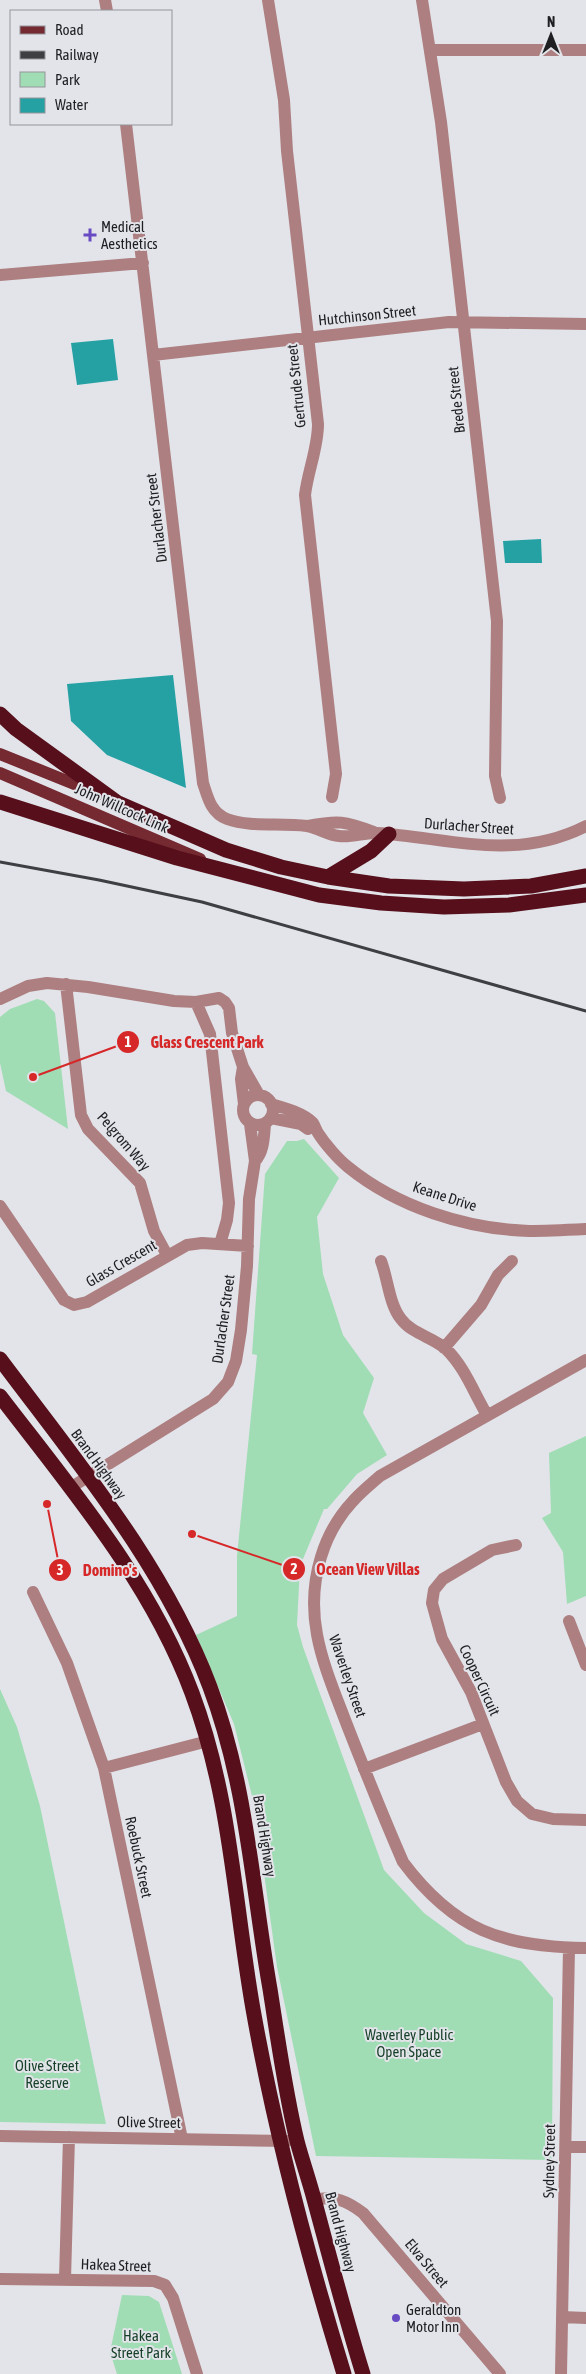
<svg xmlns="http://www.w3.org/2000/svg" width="586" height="2374" font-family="'Asap Condensed',sans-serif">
	<rect width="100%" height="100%" fill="#e2e4ea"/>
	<path fill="#a0ddb4" d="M37,999L44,1001L55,1013L68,1129L6,1091L0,1063V1017L10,1009Z
		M304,1139L339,1178L317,1217L323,1274L343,1335L374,1378L363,1413L387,1455L357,1474L327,1509H324L300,1566L297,1625L303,1647L384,1870L424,1913L466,1944L521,1961L553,1998L552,2160L316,2156L277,1967L255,1808L234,1724L196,1635L237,1616V1556L257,1355L252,1354L265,1174L287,1141H297Z
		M586,1436V1596L567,1604L563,1552L542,1518L551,1513L549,1453Z
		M0,1689L17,1727L40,1806L106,2124L0,2122Z
		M122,2295L149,2296L159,2302L182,2374H117L110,2352Z"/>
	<path fill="#26a1a3" d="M113,339L118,380L77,385L71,343Z
		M541,539L542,563H505L503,541Z
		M173,675L186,788L107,755L71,721L67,684Z"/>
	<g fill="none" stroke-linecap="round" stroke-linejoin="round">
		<path stroke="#ad7f80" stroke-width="12" d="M105,0L107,11
			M268,0L284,100L287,151L318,424C318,448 308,470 305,495L336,774L332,797
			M422,0L441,122L497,621L495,776L500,798
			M431,50H586
			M126,124L203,783C208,798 211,813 227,819C252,828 281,822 307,826C318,828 328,835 339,836C352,838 365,832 377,833C451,838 515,862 586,826
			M0,275L143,263
			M153,355L449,322L586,324
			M308,826C338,820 345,821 374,832
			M66,984L81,1115L88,1129L140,1183L154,1231L167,1255
			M0,999L28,986L47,983L88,987L174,1001L196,1002L219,998L225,1002L229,1008L232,1033L243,1067L259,1095
			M196,1002L210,1034L229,1203L227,1220L220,1244
			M243,1067L241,1079L244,1104
			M243 1110a15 15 0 1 1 30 0a15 15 0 1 1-30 0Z
			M271,1104C285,1108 303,1113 313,1123C315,1126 316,1130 318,1133C325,1144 338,1159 348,1167C397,1207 466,1229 529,1231C548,1231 567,1230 586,1229
			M271,1118L301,1124L308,1129
			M255,1161C264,1152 264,1136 265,1124
			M0,1206L64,1300L74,1305L87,1302L187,1245L202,1243L248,1246
			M381,1261C388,1279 389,1304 401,1319C412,1334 433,1337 446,1349C464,1366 474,1393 487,1415
			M444,1348L481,1305L498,1275L512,1261
			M586,1360L380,1476C371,1484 361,1492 353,1501C338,1517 327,1537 321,1557C302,1619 325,1667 347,1725C365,1771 383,1816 403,1862C454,1930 502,1947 586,1948
			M70,1488L213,1399L228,1382L236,1361L241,1330L247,1266L249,1199L255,1161L250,1124
			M516,1545L492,1550L443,1579L434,1590L432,1603L442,1639L471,1692L506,1782L517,1801L532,1814L553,1819L586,1820
			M33,1592L67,1663L104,1768L182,2139
			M569,1621L586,1665
			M104,1768L208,1741
			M364,1769L483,1724
			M0,2136L287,2141
			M566,2147H586
			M314,2200C334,2195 347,2201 363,2213L500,2374
			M0,2279L154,2281L165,2285L173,2298L197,2374
			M65,2279L69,2137
			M562,2317L586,2318
			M561,2374L569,1948"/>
		<path stroke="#752931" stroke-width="12" d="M0,754L99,794
			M0,773L200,859"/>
		<path stroke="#57101b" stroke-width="15" d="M0,714L16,729L118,803L226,850L281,867L328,877L389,886L464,889L531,886L586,876
			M0,802L177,858L319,895L381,903L444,907L509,905L586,895
			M328,877L371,851L389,834
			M0,1359C77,1462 164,1565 210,1687C247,1785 252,1887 270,1989C278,2040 285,2091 297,2141C302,2160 309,2180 314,2199C330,2258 345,2316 363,2374
			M0,1396C72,1490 150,1581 192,1693C231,1797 234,1901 253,2009C275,2134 307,2253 344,2374"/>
		<path stroke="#3e3f42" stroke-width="3" d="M0,862L99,880L202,902L586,1011"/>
	</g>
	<g fill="#684bc3" stroke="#e2e4ea" stroke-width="2">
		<path d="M87.5 227.5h5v5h5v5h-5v5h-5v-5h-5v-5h5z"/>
		<circle cx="396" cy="2318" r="5"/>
	</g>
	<g text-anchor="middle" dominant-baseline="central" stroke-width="4" stroke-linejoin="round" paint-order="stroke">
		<g font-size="15" fill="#1f1f22" stroke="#e2e4ea" text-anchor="start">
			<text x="101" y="226">Medical<tspan x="101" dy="17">Aesthetics</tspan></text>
			<text x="406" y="2309">Geraldton<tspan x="406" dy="17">Motor Inn</tspan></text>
		</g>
		<g font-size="15" fill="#1f1f22" stroke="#e2e4ea">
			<text transform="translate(367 315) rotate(-6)">Hutchinson Street</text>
			<text transform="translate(296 386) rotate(-96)">Gertrude Street</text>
			<text transform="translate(456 400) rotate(-96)">Brede Street</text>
			<text transform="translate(156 518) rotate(-97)">Durlacher Street</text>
			<text transform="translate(122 808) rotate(24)">John Willcock Link</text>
			<text transform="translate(469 826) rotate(4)">Durlacher Street</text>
			<text transform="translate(124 1141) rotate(49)">Pelgrom Way</text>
			<text transform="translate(445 1196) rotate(18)">Keane Drive</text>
			<text transform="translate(121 1263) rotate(-30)">Glass Crescent</text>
			<text transform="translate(223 1319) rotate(-82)">Durlacher Street</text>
			<text transform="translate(99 1464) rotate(54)">Brand Highway</text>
			<text transform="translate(348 1676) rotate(71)">Waverley Street</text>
			<text transform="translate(480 1680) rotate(65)">Cooper Circuit</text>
			<text transform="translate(265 1836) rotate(81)">Brand Highway</text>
			<text transform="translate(139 1857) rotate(78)">Roebuck Street</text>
			<text transform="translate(149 2122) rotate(1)">Olive Street</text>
			<text transform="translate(549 2161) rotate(-89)">Sydney Street</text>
			<text transform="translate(341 2232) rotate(75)">Brand Highway</text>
			<text transform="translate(427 2263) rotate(50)">Elva Street</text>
			<text transform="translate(116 2265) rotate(2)">Hakea Street</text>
		</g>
		<g font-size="15" fill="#163f27" stroke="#e2e4ea">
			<text x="409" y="2034">Waverley Public<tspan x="409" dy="17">Open Space</tspan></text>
			<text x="47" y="2065">Olive Street<tspan x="47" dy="17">Reserve</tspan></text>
			<text x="141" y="2335">Hakea<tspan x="141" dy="17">Street Park</tspan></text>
		</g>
	</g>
	<path fill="none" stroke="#d62828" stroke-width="2" d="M33 1077L128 1042M192 1534L294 1569M47 1504L60 1570"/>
	<g fill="#d62828" stroke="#e2e4ea" stroke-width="2">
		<circle cx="33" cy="1077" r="5"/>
		<circle cx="192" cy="1534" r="5"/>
		<circle cx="47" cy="1504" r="5"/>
		<circle cx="128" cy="1042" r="12"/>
		<circle cx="294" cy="1569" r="12"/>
		<circle cx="60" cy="1570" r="12"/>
	</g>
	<g font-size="15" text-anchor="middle" font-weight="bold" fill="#fff">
		<text x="128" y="1047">1</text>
		<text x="294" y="1574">2</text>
		<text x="60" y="1575">3</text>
	</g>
	<g font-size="16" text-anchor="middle" font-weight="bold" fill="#d62828" stroke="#e2e4ea" stroke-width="4" stroke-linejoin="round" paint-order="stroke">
		<text x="207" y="1048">Glass Crescent Park</text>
		<text x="368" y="1575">Ocean View Villas</text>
		<text x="110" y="1576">Domino's</text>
	</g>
	<rect x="10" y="10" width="162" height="115" fill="#e2e4ea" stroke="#94959a"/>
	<rect x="20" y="26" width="25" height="8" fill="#752931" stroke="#94959a"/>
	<text x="55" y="35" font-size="15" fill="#1f1f22">Road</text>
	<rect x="20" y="51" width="25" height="8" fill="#3e3f42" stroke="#94959a"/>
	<text x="55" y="60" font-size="15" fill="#1f1f22">Railway</text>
	<rect x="20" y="72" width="25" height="15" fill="#a0ddb4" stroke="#94959a"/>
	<text x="55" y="85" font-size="15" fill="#1f1f22">Park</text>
	<rect x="20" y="98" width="25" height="15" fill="#26a1a3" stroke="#94959a"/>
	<text x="55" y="110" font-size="15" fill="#1f1f22">Water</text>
	<g transform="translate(551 35)" stroke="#e2e4ea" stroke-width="4" paint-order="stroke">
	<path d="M0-4L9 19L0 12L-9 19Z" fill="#1f1f22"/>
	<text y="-8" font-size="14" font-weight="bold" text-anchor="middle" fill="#1f1f22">N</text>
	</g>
</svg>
